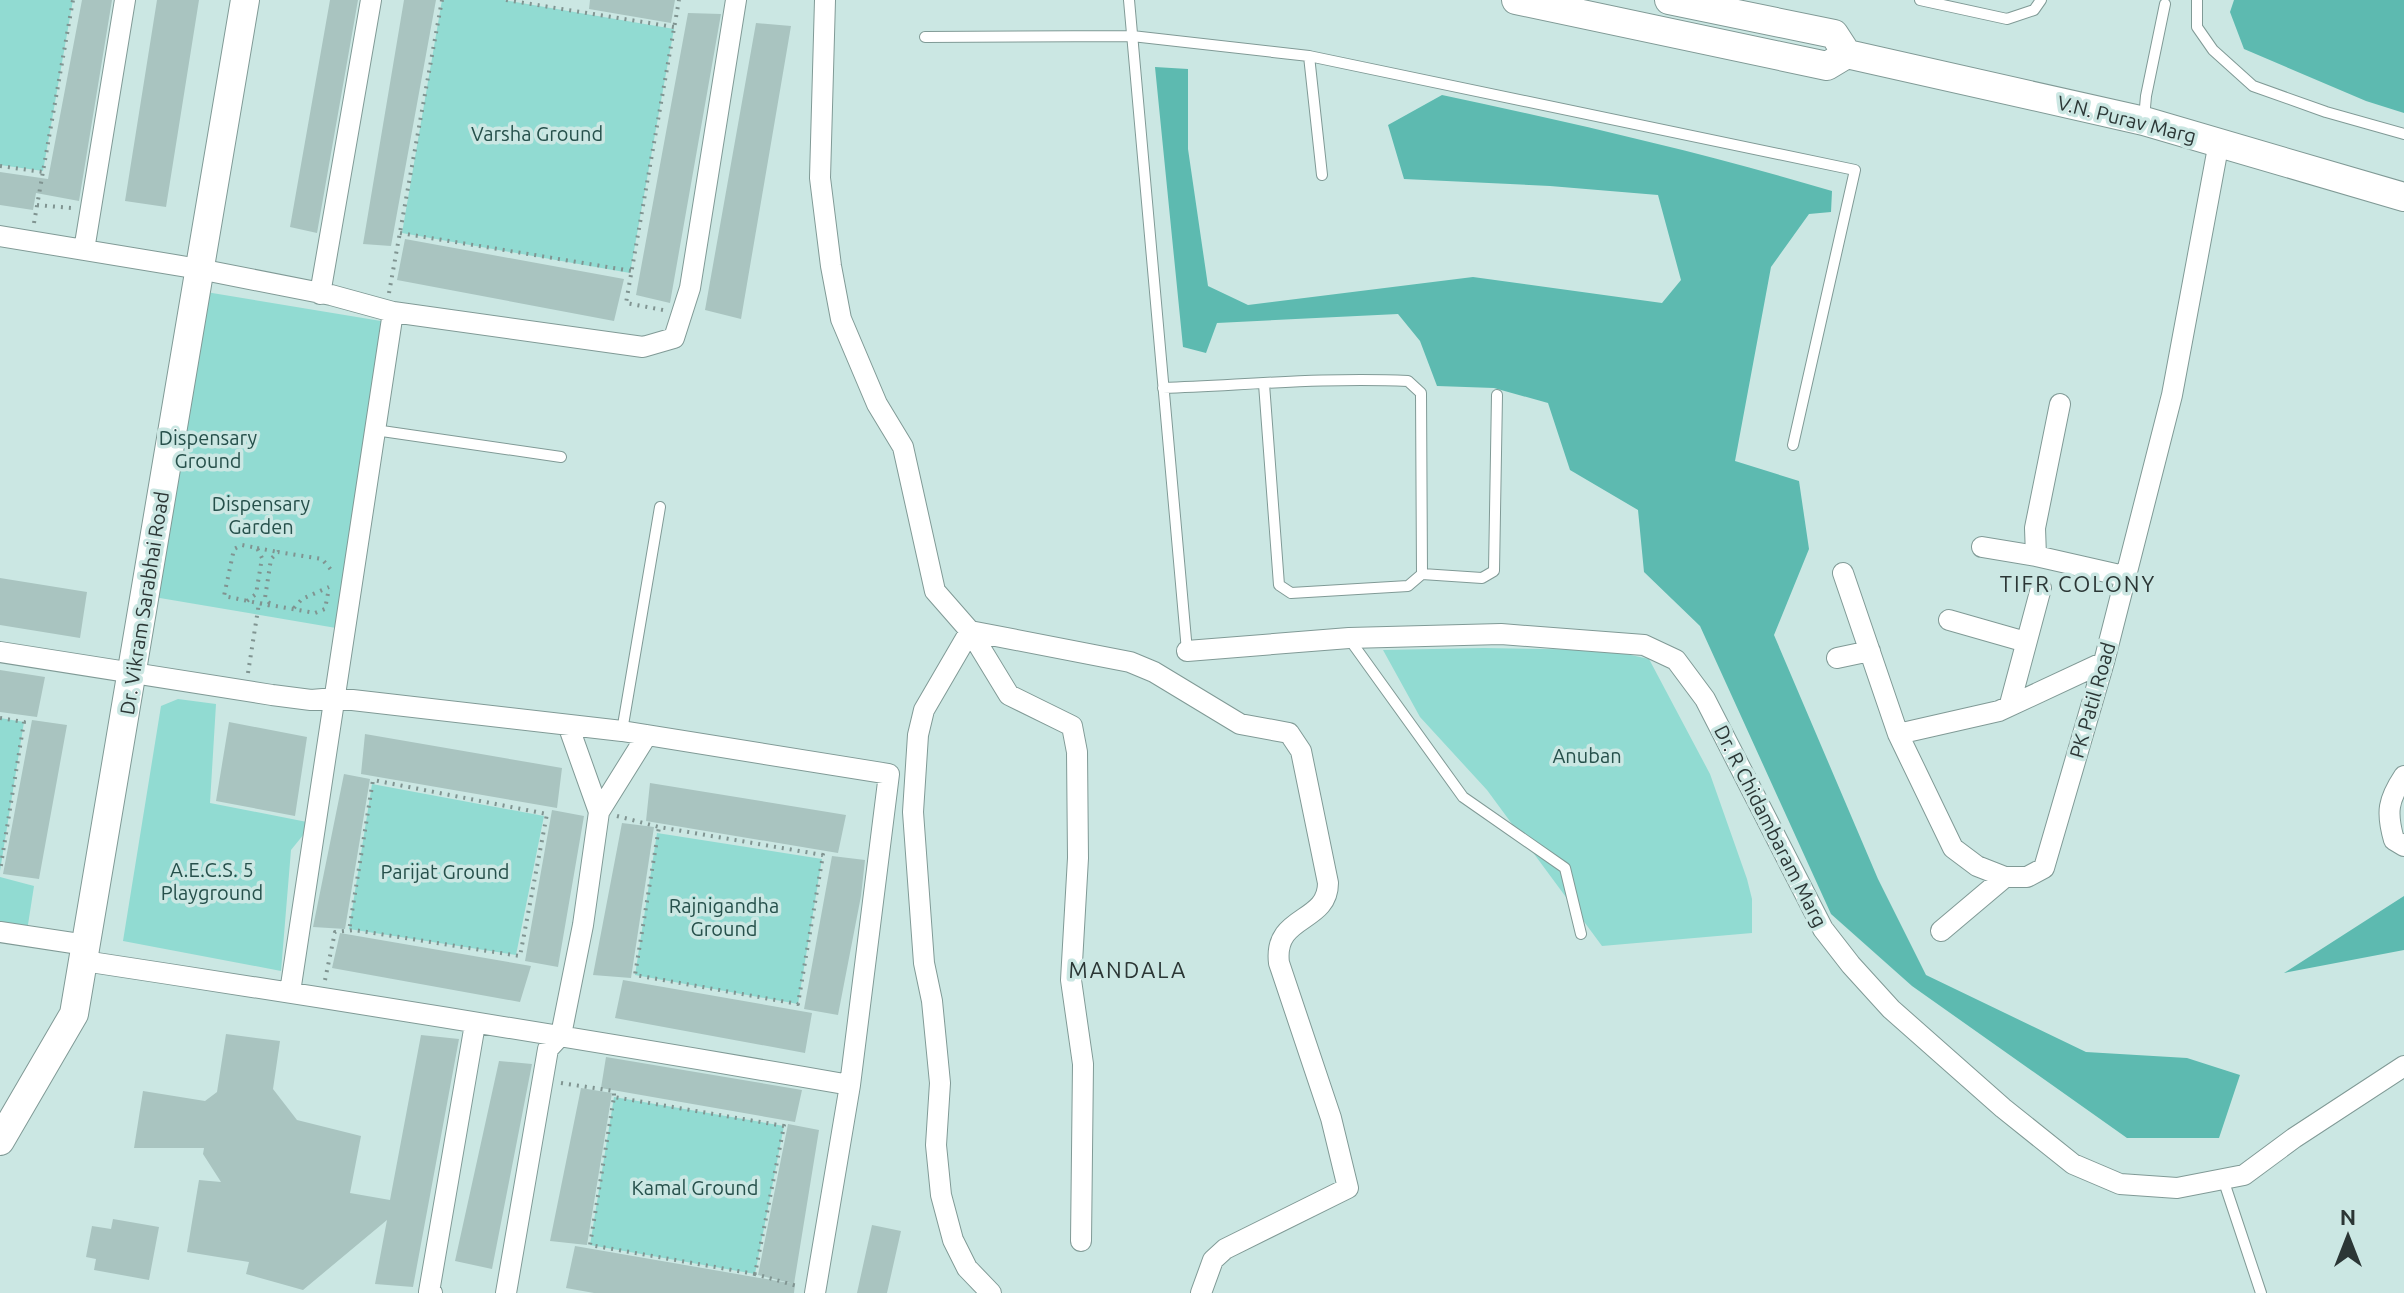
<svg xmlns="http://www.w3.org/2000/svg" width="2404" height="1293" font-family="Ubuntu,sans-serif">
	<rect width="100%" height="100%" fill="#cbe7e3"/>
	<path fill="#91dbd2" d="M0,0H73L43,171L0,165Z
		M442,0H504L674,29L630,273L402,233Z
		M200,291L387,322L342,629L148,596Z
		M1484,648L1608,650L1649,659L1710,774L1747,879L1752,899V933L1602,946L1487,790L1420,717L1383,650Z
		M178,699L216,704L210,803L307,822L304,834L291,850L281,971L123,941L161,706Z
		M0,718L24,722L0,871Z
		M372,784L544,816L516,955L349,929Z
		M657,833L822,859L798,1004L635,975Z
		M0,877L34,886L27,931L0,926Z
		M614,1097L784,1126L755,1274L590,1245Z"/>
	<path fill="#5dbab0" d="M2234,0H2404V113L2366,101L2244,49L2230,12Z
		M1155,67L1188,69V149L1208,286L1248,305L1473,277L1662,303L1681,280L1658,195L1550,186L1404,179L1388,125L1442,95C1573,123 1704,153 1832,191L1831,212L1809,214L1771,267L1735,461L1799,481L1809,549L1774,635L1878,879L1926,975L2086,1052L2187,1058L2240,1075L2219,1138H2127L1912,986L1831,914L1700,626L1644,572L1638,510L1570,470L1548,403L1494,388L1437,386L1420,341L1398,314L1217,323L1206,353L1183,347Z
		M2404,896V950L2284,973Z"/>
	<path fill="#a9c4c0" d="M82,0H112L79,201L36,193L33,210L0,205V172L48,179Z
		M157,0H199L166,207L125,201Z
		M330,0H358L317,233L290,227Z
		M404,0H436L391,246L363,244Z
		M590,0H675L671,23L589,9Z
		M688,13L721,14L670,303L636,295Z
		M756,23L791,26L741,319L705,310Z
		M405,239L624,279L614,321L397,280Z
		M0,578L87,592L80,638L0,625Z
		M0,670L45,677L37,717L0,712Z
		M32,720L67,725L39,879L3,874Z
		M229,722L307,737L295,816L216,801Z
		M365,734L562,768L557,808L361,774Z
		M344,774L370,779L345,929L313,927Z
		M650,783L846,815L838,853L646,821Z
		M552,810L584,816L558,967L525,961Z
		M622,823L654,827L631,978L593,975Z
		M832,856L865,860L861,896L838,1015L804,1009Z
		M340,933L531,966L520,1002L332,968Z
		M623,980L812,1013L805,1053L615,1018Z
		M226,1034L280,1041L273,1089L297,1120L361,1136L350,1193L390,1200L421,1035L459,1039L413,1287L375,1284L387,1220L303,1290L246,1274L249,1262L187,1252L199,1180L221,1182L203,1154L204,1148H134L143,1091L205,1101L217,1092Z
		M606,1057L802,1090L795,1122L601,1088Z
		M499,1061L532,1064L492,1269L455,1261Z
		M581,1088L612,1093L587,1245L550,1241Z
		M788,1124L819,1130L794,1284L758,1275Z
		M113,1219L159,1227L149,1280L94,1270L96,1259L86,1257L92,1226L111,1229Z
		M872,1225L901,1231L887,1293H857Z
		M575,1246L795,1284L794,1293H594L566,1288Z"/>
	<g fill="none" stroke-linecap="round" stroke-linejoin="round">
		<defs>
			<path id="lane" d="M1129,0L1187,651
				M1920,0L2007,19L2034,10L2041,0
				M2197,0V27L2213,50L2253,86L2326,112L2404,134
				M925,37L1132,36L1309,56L1322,175
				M1309,56L1855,170L1793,445
				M2144,119L2146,96L2165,4
				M1163,388C1245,385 1327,377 1408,381L1421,393L1422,574L1408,586L1291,593L1279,585L1264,384
				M375,430L561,457
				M1422,574L1482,578L1494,571L1497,395
				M1350,640L1463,797L1565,868L1581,934
				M622,731L660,507
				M2223,1179L2261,1293"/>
			<path id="street" d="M825,0L820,178L831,266L841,319L877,404L903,447L935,591L970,631L1009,695L1072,726L1077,752L1078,858L1071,980L1083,1064L1081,1241
				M0,236L199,269L331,295L393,312L643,347L674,338L690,288L736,0
				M84,250L125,0
				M320,294L371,0
				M1982,547L2036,556L2124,576
				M2036,556L2035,528L2060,404
				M1843,573L1898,734L1953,848L1977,866L2005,877H2027L2044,868L2104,662L2172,395L2219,142
				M1949,620L2026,642
				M970,631L1130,662L1154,672L1240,724L1289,733L1301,751L1328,883C1328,924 1273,914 1279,963L1331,1118L1348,1188L1225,1249L1213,1260L1201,1293
				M970,631L924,710L918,735L913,812L924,963L932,1001L940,1083L936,1145L941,1195L953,1240L967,1268L991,1293
				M1187,651L1349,638L1501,634L1644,645L1676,660L1705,699L1823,929L1851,965L1891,1009L2003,1108L2073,1164L2120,1184L2177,1188L2244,1175L2294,1138L2404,1066
				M0,652L272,695L311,700L335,698L622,731L889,774L850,1085L815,1293
				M1837,658L1870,651
				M2010,704L2041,588
				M1898,734L1999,711L2104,662
				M2404,776C2388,800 2386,812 2394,840L2404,846
				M599,812L647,735
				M1941,931L2005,877
				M0,932L86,945
				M84,961C340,1000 595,1041 850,1085
				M290,992L393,312
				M432,1293L429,1292L475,1024
				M506,1293L548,1049L561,1035L583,925L599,812L568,725"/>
			<path id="secondary" d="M1516,0L1827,66L1847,54L2144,121L2404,197
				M1669,0L1834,34L1847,54
				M0,1141L74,1014L245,0"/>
		</defs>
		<use href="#lane" stroke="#809a96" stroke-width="12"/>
		<use href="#street" stroke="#809a96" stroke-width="22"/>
		<use href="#secondary" stroke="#809a96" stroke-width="30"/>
		<path stroke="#809491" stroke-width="4" stroke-dasharray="2 6" stroke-linecap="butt" d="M506,0L674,27
			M0,166L43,172
			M37,205L71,208
			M34,223L73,0
			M400,233L632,271
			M389,293L442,0
			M663,310L626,303L679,0
			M257,548L278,552
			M247,601L256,594L262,558L257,548L242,545L234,549L224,596L272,606L265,598L271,559L278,552L322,559L332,571
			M294,608L302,599L329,587
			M248,673L259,603L315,613L325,609L329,588
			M0,718L24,722L0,871
			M617,816L659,827L823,855L798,1004L635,975L659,827
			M325,980L335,932L354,930L520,956L547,814L373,780L349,931
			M561,1083L614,1091V1096
			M755,1274L590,1245L614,1097L784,1126L755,1274L797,1286"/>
		<use href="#lane" stroke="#fff" stroke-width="10"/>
		<use href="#street" stroke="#fff" stroke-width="20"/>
		<use href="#secondary" stroke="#fff" stroke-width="28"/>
	</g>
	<g text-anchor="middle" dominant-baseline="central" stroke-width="7" stroke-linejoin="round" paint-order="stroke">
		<g font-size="20" fill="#2b3635" stroke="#cbe7e3">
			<text transform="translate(2127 119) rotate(14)">V.N. Purav Marg</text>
			<text transform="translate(144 603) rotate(-81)">Dr. Vikram Sarabhai Road</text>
			<text transform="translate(2092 700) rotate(-74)">PK Patil Road</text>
			<text transform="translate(1771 826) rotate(63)">Dr. R Chidambaram Marg</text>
		</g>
		<g font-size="20" fill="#26504b" stroke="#cbe7e3">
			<text x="537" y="133">Varsha Ground</text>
			<text x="208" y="437">Dispensary<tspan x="208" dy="23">Ground</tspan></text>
			<text x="261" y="503">Dispensary<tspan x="261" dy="23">Garden</tspan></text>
			<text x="1587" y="755">Anuban</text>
			<text x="212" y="869">A.E.C.S. 5<tspan x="212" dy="23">Playground</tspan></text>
			<text x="445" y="871">Parijat Ground</text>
			<text x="724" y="905">Rajnigandha<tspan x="724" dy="23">Ground</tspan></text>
			<text x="695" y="1187">Kamal Ground</text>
		</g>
		<g font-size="22" letter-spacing="2" fill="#2b3635" stroke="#cbe7e3">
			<text x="2078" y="583">TIFR COLONY</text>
			<text x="1128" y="969">MANDALA</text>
		</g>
	</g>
	<g transform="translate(2348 1237)" stroke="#cbe7e3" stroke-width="6" paint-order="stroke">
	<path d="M0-6L14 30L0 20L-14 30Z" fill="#2b3635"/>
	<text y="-12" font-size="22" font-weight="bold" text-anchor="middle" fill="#2b3635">N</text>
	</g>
</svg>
